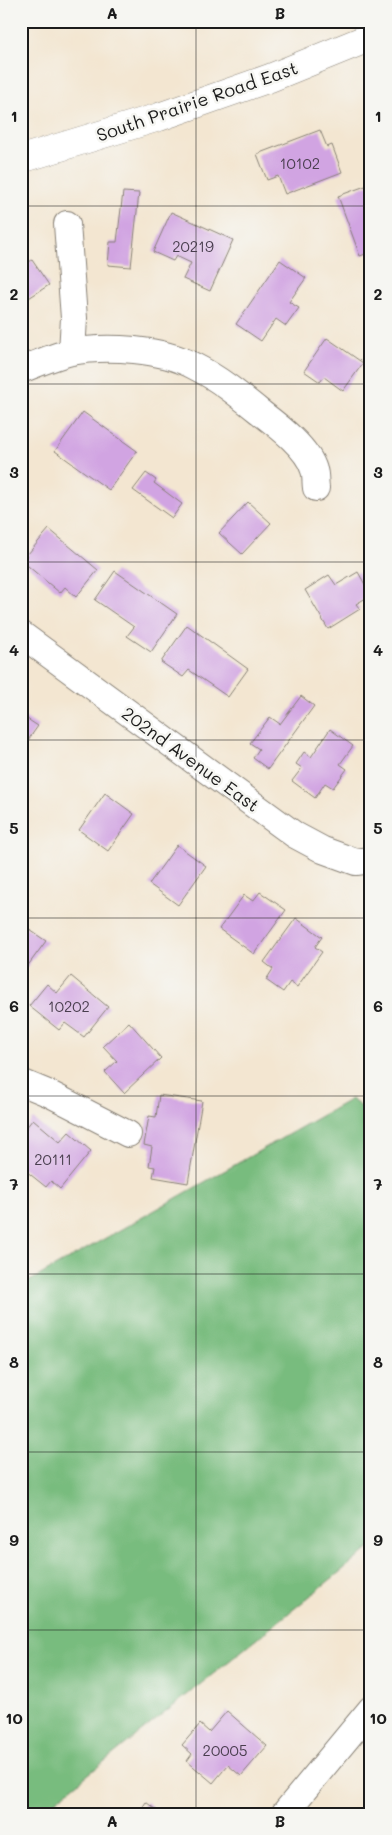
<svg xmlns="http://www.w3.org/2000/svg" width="392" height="1835" font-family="Mali,sans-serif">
	<rect width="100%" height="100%" fill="#f6f6f2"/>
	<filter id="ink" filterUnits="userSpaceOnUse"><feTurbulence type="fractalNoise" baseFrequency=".02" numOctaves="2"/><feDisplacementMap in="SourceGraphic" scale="10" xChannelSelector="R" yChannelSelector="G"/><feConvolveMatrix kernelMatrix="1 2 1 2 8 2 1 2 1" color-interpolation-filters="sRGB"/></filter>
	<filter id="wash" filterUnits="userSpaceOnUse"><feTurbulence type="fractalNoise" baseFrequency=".0096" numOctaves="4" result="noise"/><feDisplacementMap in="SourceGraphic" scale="20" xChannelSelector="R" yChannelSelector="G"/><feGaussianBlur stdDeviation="1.12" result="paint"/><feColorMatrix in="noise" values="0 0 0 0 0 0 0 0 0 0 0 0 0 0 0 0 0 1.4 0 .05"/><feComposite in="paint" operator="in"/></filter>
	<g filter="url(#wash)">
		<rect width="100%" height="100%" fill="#f3e6d1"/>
		<path fill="#78bc7e" stroke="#4a6c4d" d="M351,1099L371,1114V1547L39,1814H21V1286Z"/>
		<g id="blocks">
			<path fill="#d1a4e2" d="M320,130L327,147L332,145L342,172L285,194L278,176L267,180L257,154Z
				M371,184V252L360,256L338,196Z
				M123,192L139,193L131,267L108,265L110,242H117Z
				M171,212L233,240L210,291L183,279L191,263L176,256L173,261L153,252Z
				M32,260L49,285L21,303V267Z
				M280,260L306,278L289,302L299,308L286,326L276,319L261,341L236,324Z
				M327,338L363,363L343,391L324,377L320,382L304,371Z
				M83,412L137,451L109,490L55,451Z
				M146,473L156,480L154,483L182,504L172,518L133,490Z
				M248,502L271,523L242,554L219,533Z
				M49,529L98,570L76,597L65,587L60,593L22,561Z
				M115,571L177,614L151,652L127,636L134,627L95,600Z
				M358,572L371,595L356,604L360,609L328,629L305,590L329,575L336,585Z
				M187,625L248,669L228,697L189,670L183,677L161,662Z
				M301,696L314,706L268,769L253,758L259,749L250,743L270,717L280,724Z
				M21,715L38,726L21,750Z
				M330,729L353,746L340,764L347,769L333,788L325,783L315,798L292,781L302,768L296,764L304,752L311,757Z
				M105,793L134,814L108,851L79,830Z
				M177,845L206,866L178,905L149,884Z
				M260,892L286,910L254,954L219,929L244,895L253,901Z
				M296,918L322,937L315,947L322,952L297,987L290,982L283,992L266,980L273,969L264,962Z
				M21,924L46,941L21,975Z
				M71,976L108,1007L84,1037L65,1023L59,1030L29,1006L47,984L57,993Z
				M129,1022L161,1058L124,1093L105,1072L117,1061L103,1046Z
				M159,1095L202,1101L188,1183L153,1177L155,1167L149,1166L152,1147L144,1145L149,1116L156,1117Z
				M33,1119L60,1142L69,1132L91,1151L60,1189L51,1181L46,1187L21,1167V1134Z
				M227,1711L267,1746L241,1776L228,1765L213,1783L187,1761L192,1754L182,1745L200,1724L209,1732Z
				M146,1802L161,1814H138Z"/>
		</g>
	</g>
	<g filter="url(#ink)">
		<use href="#blocks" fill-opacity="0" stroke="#888176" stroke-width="1"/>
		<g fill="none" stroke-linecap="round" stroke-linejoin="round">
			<defs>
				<path id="minor" d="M67,224L74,318L72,352
					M21,370C38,363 54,356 71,352C107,345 163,349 194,366C218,378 239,395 260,412C277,425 308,448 314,470C316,475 315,482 316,488
					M21,634L295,835L323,850L356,862L371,860
					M21,1082L50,1094L128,1134
					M284,1814L371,1709"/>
				<path id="major" d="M21,159L159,117L270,78L371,37"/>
			</defs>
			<use href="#minor" stroke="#888176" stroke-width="28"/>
			<use href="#major" stroke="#888176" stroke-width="29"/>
			<use href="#minor" stroke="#fff" stroke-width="26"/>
			<use href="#major" stroke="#fff" stroke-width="28"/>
		</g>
	</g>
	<path fill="none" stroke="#1c1c1c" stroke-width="1" stroke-opacity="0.55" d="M196,21V1814M21,206H371M21,384H371M21,562H371M21,740H371M21,918H371M21,1096H371M21,1274H371M21,1452H371M21,1630H371"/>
	<g text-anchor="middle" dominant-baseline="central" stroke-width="5" stroke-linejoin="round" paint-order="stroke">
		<g font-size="15" fill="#493e4e">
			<text x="300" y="163">10102</text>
			<text x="193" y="246">20219</text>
			<text x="69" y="1006">10202</text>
			<text x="53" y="1159">20111</text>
			<text x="225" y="1750">20005</text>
		</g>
		<g font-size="18" fill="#1c1c1c" stroke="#f6f6f2">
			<text transform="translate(197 101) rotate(-19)">South Prairie Road East</text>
			<text transform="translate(191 759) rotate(36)">202nd Avenue East</text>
		</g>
	</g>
	<rect width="392" height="1835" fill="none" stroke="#f6f6f2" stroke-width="55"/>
	<rect x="28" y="28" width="336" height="1780" fill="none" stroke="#1c1c1c" stroke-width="2"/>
	<g font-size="16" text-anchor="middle" font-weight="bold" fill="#1c1c1c">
		<text x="112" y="19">A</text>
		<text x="280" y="19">B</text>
		<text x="14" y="122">1</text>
		<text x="378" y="122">1</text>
		<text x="14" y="300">2</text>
		<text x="378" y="300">2</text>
		<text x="14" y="478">3</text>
		<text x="378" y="478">3</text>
		<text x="14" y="656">4</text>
		<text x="378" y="656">4</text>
		<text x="14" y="834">5</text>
		<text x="378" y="834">5</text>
		<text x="14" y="1012">6</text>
		<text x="378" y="1012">6</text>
		<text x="14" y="1190">7</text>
		<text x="378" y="1190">7</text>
		<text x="14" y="1368">8</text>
		<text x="378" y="1368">8</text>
		<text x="14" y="1546">9</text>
		<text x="378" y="1546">9</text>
		<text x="14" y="1724">10</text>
		<text x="378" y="1724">10</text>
		<text x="112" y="1827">A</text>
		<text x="280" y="1827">B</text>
	</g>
</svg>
